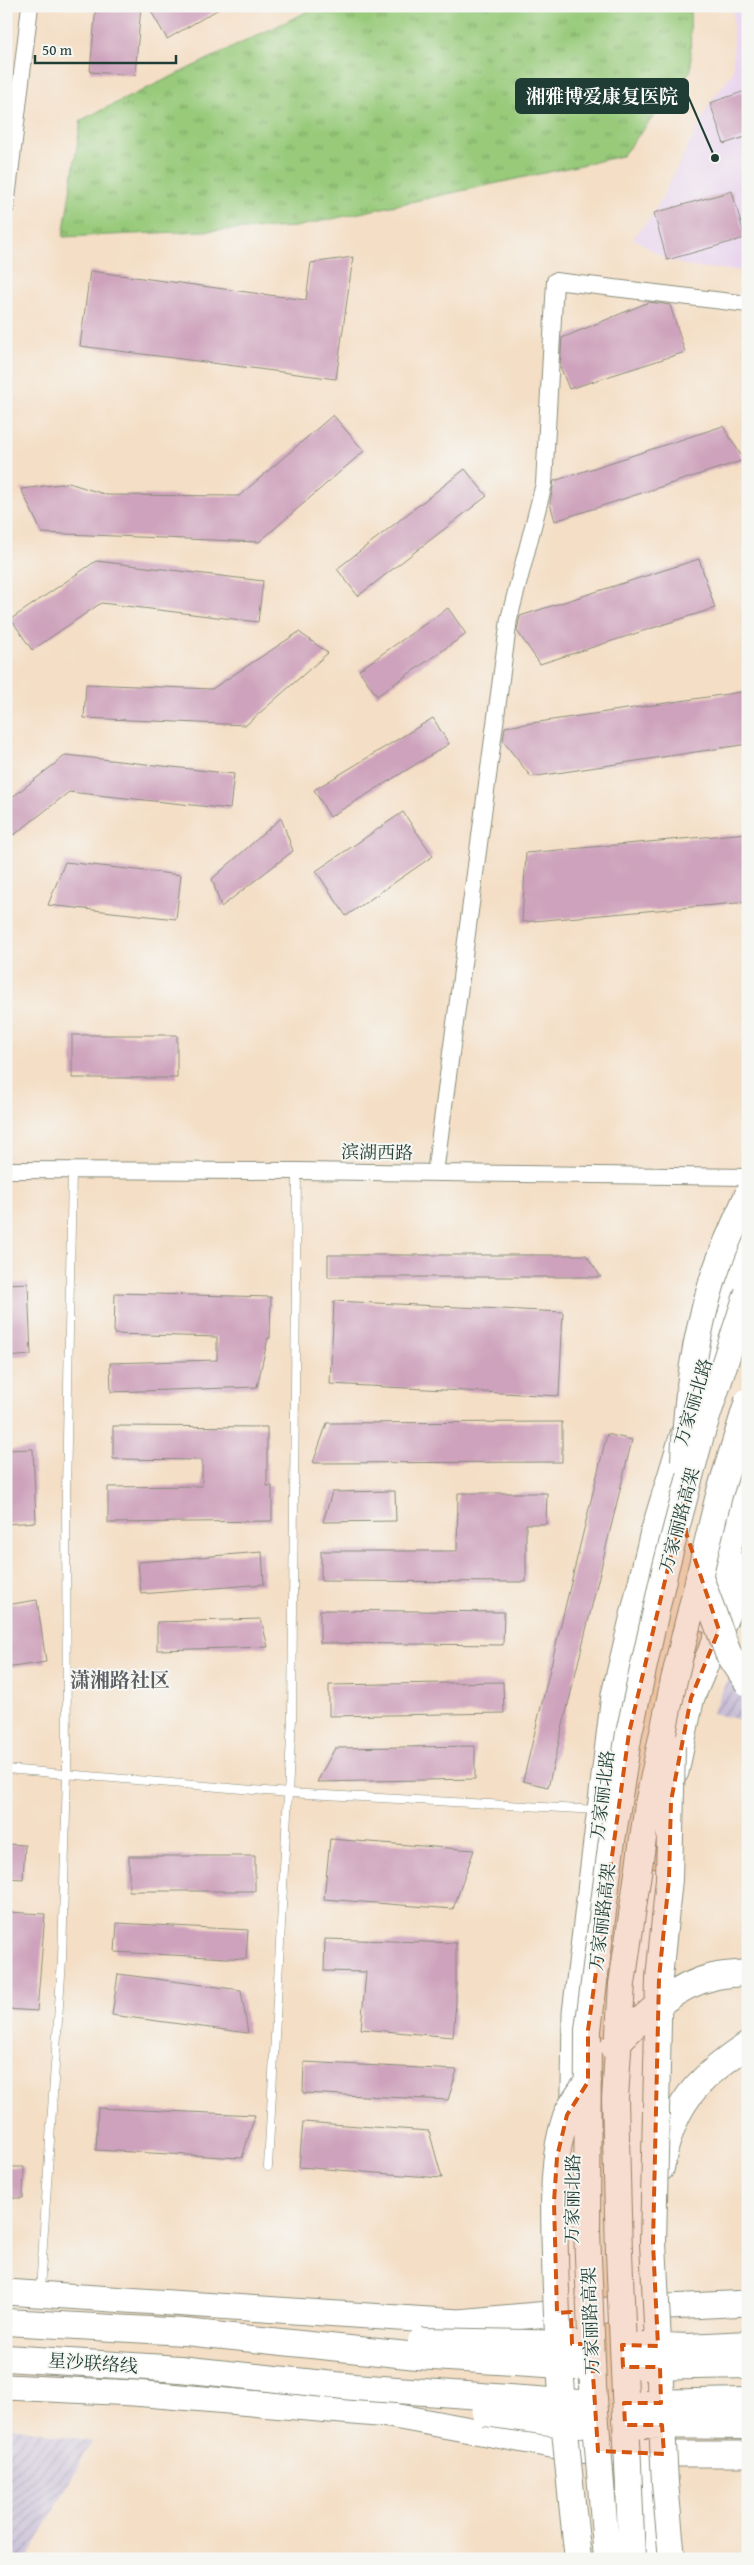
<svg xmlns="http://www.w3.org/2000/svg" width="754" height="2565" font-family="'Gentium Book Plus','Noto Serif SC',serif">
	<defs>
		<pattern id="industrial-furrows" width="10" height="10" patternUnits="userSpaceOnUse" patternTransform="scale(1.25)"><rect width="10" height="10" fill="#c9bfd7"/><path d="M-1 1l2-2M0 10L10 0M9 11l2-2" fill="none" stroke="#a39caf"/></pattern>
		<pattern id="grass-tufts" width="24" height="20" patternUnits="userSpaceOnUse" patternTransform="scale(1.25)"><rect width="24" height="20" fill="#98ca7a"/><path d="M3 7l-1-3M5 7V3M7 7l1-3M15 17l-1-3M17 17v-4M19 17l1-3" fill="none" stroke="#7ba565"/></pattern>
	</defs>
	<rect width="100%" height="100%" fill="#f6f6f2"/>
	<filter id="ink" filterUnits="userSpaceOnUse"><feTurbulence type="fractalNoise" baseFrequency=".02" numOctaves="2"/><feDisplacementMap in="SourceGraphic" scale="10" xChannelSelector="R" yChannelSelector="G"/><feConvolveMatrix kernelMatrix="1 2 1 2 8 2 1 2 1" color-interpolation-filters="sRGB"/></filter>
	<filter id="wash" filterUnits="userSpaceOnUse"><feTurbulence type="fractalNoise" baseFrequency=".0096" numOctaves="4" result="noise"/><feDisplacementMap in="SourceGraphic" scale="20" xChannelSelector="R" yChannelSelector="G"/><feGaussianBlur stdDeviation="1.12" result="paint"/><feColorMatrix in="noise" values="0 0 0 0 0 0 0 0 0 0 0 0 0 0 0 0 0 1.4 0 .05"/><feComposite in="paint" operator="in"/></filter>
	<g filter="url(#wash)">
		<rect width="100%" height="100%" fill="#f4dec5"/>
		<path fill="#e8d2ee" d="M733,6H748V271L693,267L667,260L633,238L654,213L710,103L733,72Z"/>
		<path fill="url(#industrial-furrows)" d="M748,1638V1722L712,1713Z
			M6,2426L92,2441L27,2559H6Z"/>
		<path fill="url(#grass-tufts)" stroke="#5c8457" d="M319,6H690L691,70L622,156L295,227L63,237L81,120Z"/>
		<g id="blocks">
			<path fill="#cea2bc" d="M96,6H141L135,75L90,72Z
				M148,6H224L167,39Z
				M748,90V136L724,144L710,103Z
				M732,191L745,238L667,260L654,213Z
				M353,257L336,379L80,346L90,271L306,300L311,263Z
				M649,302L670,305L685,352L569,389L560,366L562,338Z
				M333,415L364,451L259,542L42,533L21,489L69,483L107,495L239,496Z
				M723,426L744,460L555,521L550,503L554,481Z
				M465,469L487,496L358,596L337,569Z
				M699,559L715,608L540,664L517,631L520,616Z
				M96,561L263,581L258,622L101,603L32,650L11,619Z
				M448,608L466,634L377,696L359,670Z
				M299,632L328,653L246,725L84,718L86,684L212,689Z
				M748,691V744L531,777L503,741L505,727Z
				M433,718L449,744L330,817L314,790Z
				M66,755L234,774L230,809L69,792L14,835L6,826V802Z
				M403,812L433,856L346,916L316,871Z
				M281,818L293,851L221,907L212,879Z
				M748,833V902L522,922L526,853Z
				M65,862L181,875L176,919L48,905Z
				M72,1035H177V1078H72Z
				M328,1255H586L601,1277H328Z
				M28,1283L31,1355L6,1357V1284Z
				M115,1293L271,1297L270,1338H268L257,1387L111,1392L110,1363L217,1360V1337L114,1334Z
				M334,1301L563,1312L559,1396L330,1384Z
				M562,1422V1462L313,1463L327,1423Z
				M113,1426L267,1427V1486H272V1521L108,1523V1487L202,1486V1460L113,1459Z
				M607,1434L632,1440L548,1787L523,1781Z
				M33,1449L36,1522L6,1524V1450Z
				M395,1491L396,1521L323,1522L332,1492Z
				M458,1493H547L546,1524H526V1582L321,1581V1551H457Z
				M262,1552L264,1584L141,1594L138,1562Z
				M37,1600L46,1662L6,1668V1605Z
				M320,1610L504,1612L503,1645L320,1643Z
				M261,1619L268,1647L157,1650V1622Z
				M503,1682L504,1713L329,1716V1685Z
				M475,1746V1779L317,1782L335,1748Z
				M330,1839L474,1850L453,1909L324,1899Z
				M6,1844L25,1845L23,1879L6,1878Z
				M129,1856H255V1891H129Z
				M6,1912L45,1914L37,2011L6,2009Z
				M117,1923L248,1930L246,1959L115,1952Z
				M325,1939L456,1943V2002L453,2037L361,2029L366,1972L324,1971Z
				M118,1974L241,1990L248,2033L112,2015Z
				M304,2062L457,2070L448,2100L303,2093Z
				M98,2108L255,2115L242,2158L96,2150Z
				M303,2122L429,2131L442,2178L299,2167Z
				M6,2167H24L23,2198H6Z"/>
		</g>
	</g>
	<g filter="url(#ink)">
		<use href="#blocks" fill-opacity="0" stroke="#8a8e7c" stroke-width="1"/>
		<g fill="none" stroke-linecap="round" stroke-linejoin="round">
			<defs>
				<path id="service" d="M6,1769L289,1793L598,1810
					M268,2167L292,1719L297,1171
					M40,2290L62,1960L67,1773L66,1493L72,1170"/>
				<path id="minor" d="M6,207L30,6
					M6,1170L297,1171L748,1177
					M435,1173L509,619L544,484L555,281L748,304"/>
				<path id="primary" d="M700,1379L748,1229
					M710,1621L738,1511L748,1484
					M676,1772L696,1677
					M6,2292L459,2322L571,2312L748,2303
					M6,2387L134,2393L389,2415L578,2450L644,2454H748
					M576,2415L571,2312L575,2013L614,1695L652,1536L683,1434
					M648,2559L633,2160L634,2042L657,1881"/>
				<path id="trunk" d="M691,1698L748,1564
					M661,2168C672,2105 696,2079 748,2045
					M6,2322L185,2332
					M6,2358L180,2369"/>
			</defs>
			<use href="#service" stroke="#8a8e7c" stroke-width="9"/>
			<use href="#minor" stroke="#8a8e7c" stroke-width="18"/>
			<use href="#primary" stroke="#8a8e7c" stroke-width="27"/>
			<use href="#trunk" stroke="#8a8e7c" stroke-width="28"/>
			<use href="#service" stroke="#fff" stroke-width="8"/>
			<use href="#minor" stroke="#fff" stroke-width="16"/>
			<use href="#primary" stroke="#fff" stroke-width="25"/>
			<use href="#trunk" stroke="#fff" stroke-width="26"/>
			<defs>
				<path id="trunk-bridge" d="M684,1461C686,1397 694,1340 713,1279C722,1250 736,1222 748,1194
					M699,1575L728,1653L748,1683
					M613,2047C641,2019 672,1986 713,1977C724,1974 736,1974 748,1973
					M185,2332L417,2356L577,2366
					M421,2341L577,2344
					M641,2345L688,2347L748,2344
					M644,2367L748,2365
					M180,2369L354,2387L581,2403
					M645,2403L748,2401
					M485,2413L564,2424H580
					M644,2425L748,2426
					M578,2559C567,2458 557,2357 555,2256C554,2210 551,2160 566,2116C571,2104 581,2092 588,2081
					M607,2559L593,2386L587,2231L588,2030L611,1847L629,1733L665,1570L701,1435L748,1292
					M632,2559L619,2252L615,2099L622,1984L648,1804L674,1680L719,1495L748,1401
					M672,2559L665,2483L653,2243L659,1978L669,1879L672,1746"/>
			</defs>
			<use href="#trunk-bridge" stroke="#8a8e7c" stroke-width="28" stroke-linecap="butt"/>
			<use href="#trunk-bridge" stroke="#fff" stroke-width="26"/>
		</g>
	</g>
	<path fill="#d45610" fill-opacity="0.2" stroke="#d45610" stroke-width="4" stroke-dasharray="10 6" stroke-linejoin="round" d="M685,1496L686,1533L719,1630L691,1698L671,1801L669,1879L659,1978L653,2243L658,2346L622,2345L623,2367H660L661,2403H624L625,2425H662L664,2454L598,2451L591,2344H572L571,2312L557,2313L554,2202L557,2157L567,2115L588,2082V2030L629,1733Z"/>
	<g text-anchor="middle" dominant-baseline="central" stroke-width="4" stroke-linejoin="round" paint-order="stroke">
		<g font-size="18" fill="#1f3d34" stroke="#f6f6f2">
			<text transform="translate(377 1152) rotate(1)">滨湖西路</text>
			<text transform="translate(693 1402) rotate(-73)">万家丽北路</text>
			<text transform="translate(679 1520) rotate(-75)">万家丽路高架</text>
			<text transform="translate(602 1795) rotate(-83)">万家丽北路</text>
			<text transform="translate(602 1917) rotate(-83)">万家丽路高架</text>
			<text transform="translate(572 2199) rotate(-89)">万家丽北路</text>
			<text transform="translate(590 2321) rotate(-92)">万家丽路高架</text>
			<text transform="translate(93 2363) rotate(4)">星沙联络线</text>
		</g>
		<g font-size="20" font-weight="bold" fill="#5c6064" stroke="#f6f6f2">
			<text x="120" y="1679">潇湘路社区</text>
		</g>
	</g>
	<path fill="none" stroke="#1f3d34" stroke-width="2" d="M715 158L688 96"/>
	<circle fill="#1f3d34" stroke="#f6f6f2" stroke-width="2" cx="715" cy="158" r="5"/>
	<rect fill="#1f3d34" stroke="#1f3d34" stroke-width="2" x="516" y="79" width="172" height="34" rx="5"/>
	<g font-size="19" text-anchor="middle" font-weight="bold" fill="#fff">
		<text x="602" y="103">湘雅博爱康复医院</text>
	</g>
	<rect width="754" height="2565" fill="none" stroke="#f6f6f2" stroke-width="25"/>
	<path d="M35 55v8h141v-8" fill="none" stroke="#1f3d34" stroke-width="2.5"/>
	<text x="42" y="55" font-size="15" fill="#1f3d34" stroke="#f6f6f2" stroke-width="4" paint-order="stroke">50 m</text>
</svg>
